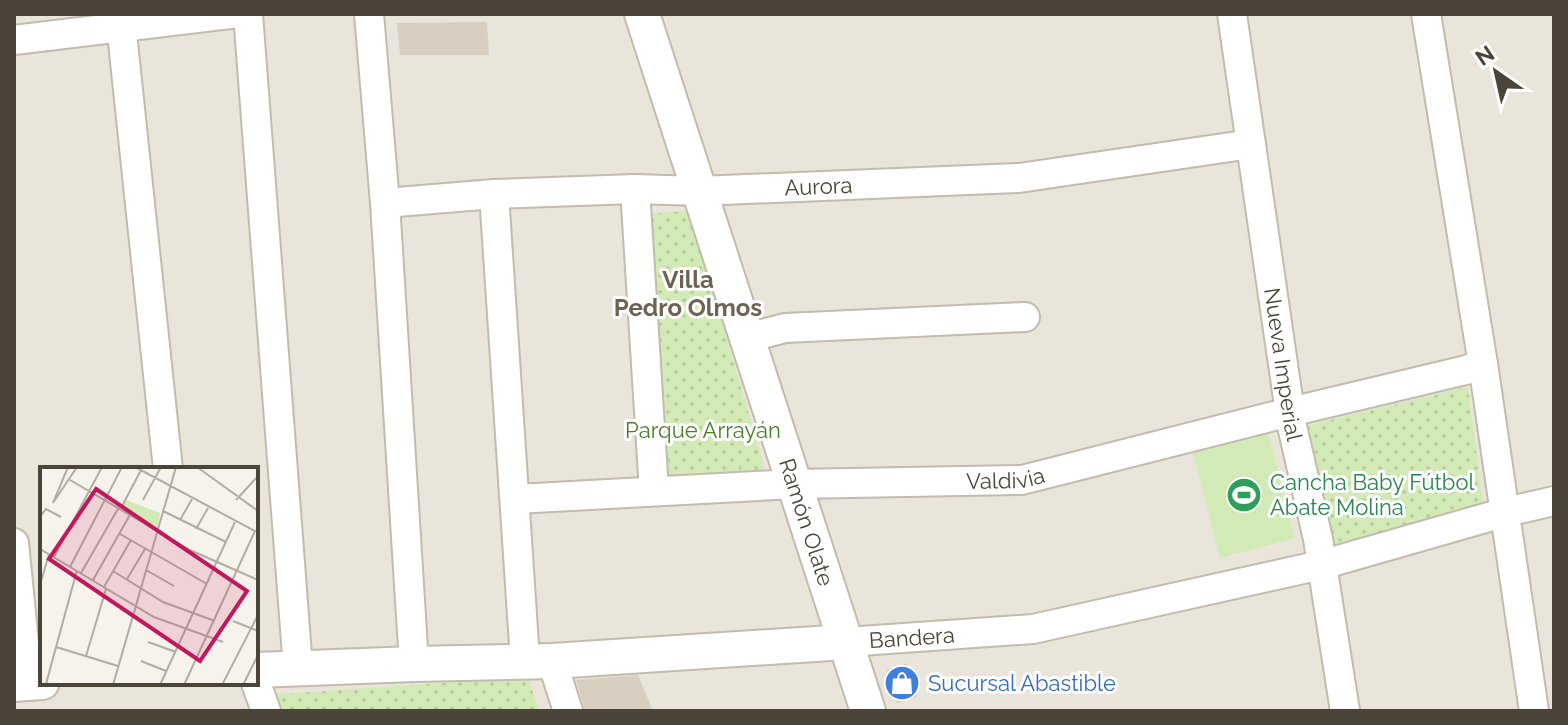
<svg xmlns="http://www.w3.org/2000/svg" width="1568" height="725" font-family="Raleway,sans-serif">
	<defs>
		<pattern id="park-dots" width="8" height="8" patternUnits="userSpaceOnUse" patternTransform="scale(2)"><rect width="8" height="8" fill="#d2eab5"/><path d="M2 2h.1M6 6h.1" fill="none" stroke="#b6ca9c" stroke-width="1.8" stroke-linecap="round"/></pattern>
	</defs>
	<rect width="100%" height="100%" fill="#f6f3ec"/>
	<path fill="#eae5da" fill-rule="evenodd" d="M14,14H1554V711H14ZM42,469H256V683H42Z"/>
	<path fill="url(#park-dots)" d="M690,211L766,474L657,484L641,214Z
		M1468,387L1484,513L1323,557L1301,427Z
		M528,677L539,711H272L265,695Z"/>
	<path fill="#d2eab5" d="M1268,432L1295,538L1220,558L1193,452Z"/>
	<path fill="#d8cfc1" d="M487,22L489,55H400L397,23Z
		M907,663L917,697L897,703L887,670Z
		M638,675L653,711H585L576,680Z"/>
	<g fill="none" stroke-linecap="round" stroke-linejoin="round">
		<defs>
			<g id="minor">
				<path d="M120,14L168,469"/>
				<path d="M248,14L298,668"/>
				<path d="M369,14L385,203L414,664"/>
				<path id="s1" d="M1232,14L1292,426L1318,539L1345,711"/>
				<path d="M1426,14L1483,364L1534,711"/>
				<path d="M14,40L230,14"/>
				<path d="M635,189L654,491"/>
				<path d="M494,194L525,660"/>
				<path id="s2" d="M385,203L494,194L635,189L699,191L1019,178L1251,144"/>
				<path d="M747,338L785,328L1025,317"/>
				<path id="s3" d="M516,499L794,484L1022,480L1290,412L1466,370L1483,364"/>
				<path d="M14,543L28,683"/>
				<path id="s4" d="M846,642L1033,629L1321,565L1506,512L1554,501"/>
				<path d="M552,661L568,711"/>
				<path d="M256,683L266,711"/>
			</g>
			<g id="tertiary">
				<path id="s5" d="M642,14L868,711"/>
				<path d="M256,670L414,664L552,661L846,642"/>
				<path d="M14,684L42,682"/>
			</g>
		</defs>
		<use href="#minor" stroke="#c2bbae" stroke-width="32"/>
		<use href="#tertiary" stroke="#c2bbae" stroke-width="38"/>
		<use href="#minor" stroke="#fff" stroke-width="28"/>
		<use href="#tertiary" stroke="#fff" stroke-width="34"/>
	</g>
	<defs>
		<symbol id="stadium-disc" viewBox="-11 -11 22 22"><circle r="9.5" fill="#2e9e5b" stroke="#fff"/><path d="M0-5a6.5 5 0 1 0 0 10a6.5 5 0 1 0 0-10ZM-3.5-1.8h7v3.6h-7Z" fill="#fff"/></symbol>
		<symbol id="shop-disc" viewBox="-11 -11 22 22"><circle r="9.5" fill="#3f7fe0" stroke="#fff"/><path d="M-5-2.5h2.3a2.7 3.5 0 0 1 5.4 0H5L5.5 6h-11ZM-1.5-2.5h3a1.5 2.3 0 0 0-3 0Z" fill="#fff"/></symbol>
	</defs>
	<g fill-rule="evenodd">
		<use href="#stadium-disc" x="1224" y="475" width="40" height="40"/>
		<use href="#shop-disc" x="882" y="663" width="40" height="40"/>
	</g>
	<g text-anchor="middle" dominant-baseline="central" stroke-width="6" stroke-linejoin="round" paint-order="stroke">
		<g font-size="22" fill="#4b4439" stroke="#fff">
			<text stroke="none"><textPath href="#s2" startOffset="434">Aurora</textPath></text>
			<text stroke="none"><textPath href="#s1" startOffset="354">Nueva Imperial</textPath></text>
			<text stroke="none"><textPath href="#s3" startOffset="490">Valdivia</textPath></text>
			<text stroke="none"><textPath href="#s5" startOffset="534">Ramón Olate</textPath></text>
			<text stroke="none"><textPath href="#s4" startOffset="66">Bandera</textPath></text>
		</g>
		<g font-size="22" fill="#4a7f2a" stroke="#fff">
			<text x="703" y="430">Parque Arrayán</text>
		</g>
		<g font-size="22" fill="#27864d" stroke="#fff" text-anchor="start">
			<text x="1270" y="482">Cancha Baby Fútbol<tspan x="1270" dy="25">Abate Molina</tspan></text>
		</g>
		<g font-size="22" fill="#366cbe" stroke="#fff" text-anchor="start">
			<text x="928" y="683">Sucursal Abastible</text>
		</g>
		<g font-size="24" font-weight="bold" fill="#6e6250" stroke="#fff">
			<text x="688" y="279">Villa<tspan x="688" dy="28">Pedro Olmos</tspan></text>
		</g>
	</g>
	<g transform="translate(40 467)">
		<rect width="218" height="218" fill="#f6f3ec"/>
		<path d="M86,33L120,46L118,61L82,40Z" fill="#d2eab5"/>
		<path fill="none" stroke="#b2ada4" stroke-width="2" d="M95,0L215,64L144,218M157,0L218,44M30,13L150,83L218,113M103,33L121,0M196,33L218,9M13,36L37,0M13,36L28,0M81,41L101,3M123,44L186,75M0,50L6,42L21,50M140,53L152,32M156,62L168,41M80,67L167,117M0,82L114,150L183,175M14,90L62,0M30,100L82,0M106,103L134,119M73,104L123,135L175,154M41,106L79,40M87,112L105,82M53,113L91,46M0,118L9,87M64,120L91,73M193,154L218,164M108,175L136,185M16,180L78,199M46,189L66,122M101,194L126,204M6,217L37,103M73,218L136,0M120,218L195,55M182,218L218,148M203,218L218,188"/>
		<path fill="#c2185b" fill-opacity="0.15" stroke="#c2185b" stroke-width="4" d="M56,22L207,124L160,194L9,92Z"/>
		<rect width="218" height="218" fill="none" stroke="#4b4439" stroke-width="4"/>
	</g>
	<rect width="1568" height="725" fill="none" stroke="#4b4439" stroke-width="32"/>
	<g transform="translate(1496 72) rotate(326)" stroke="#ffffff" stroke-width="6" paint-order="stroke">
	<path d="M0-6L14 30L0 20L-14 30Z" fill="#4b4439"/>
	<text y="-12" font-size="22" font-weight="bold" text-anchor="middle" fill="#4b4439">N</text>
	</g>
</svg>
